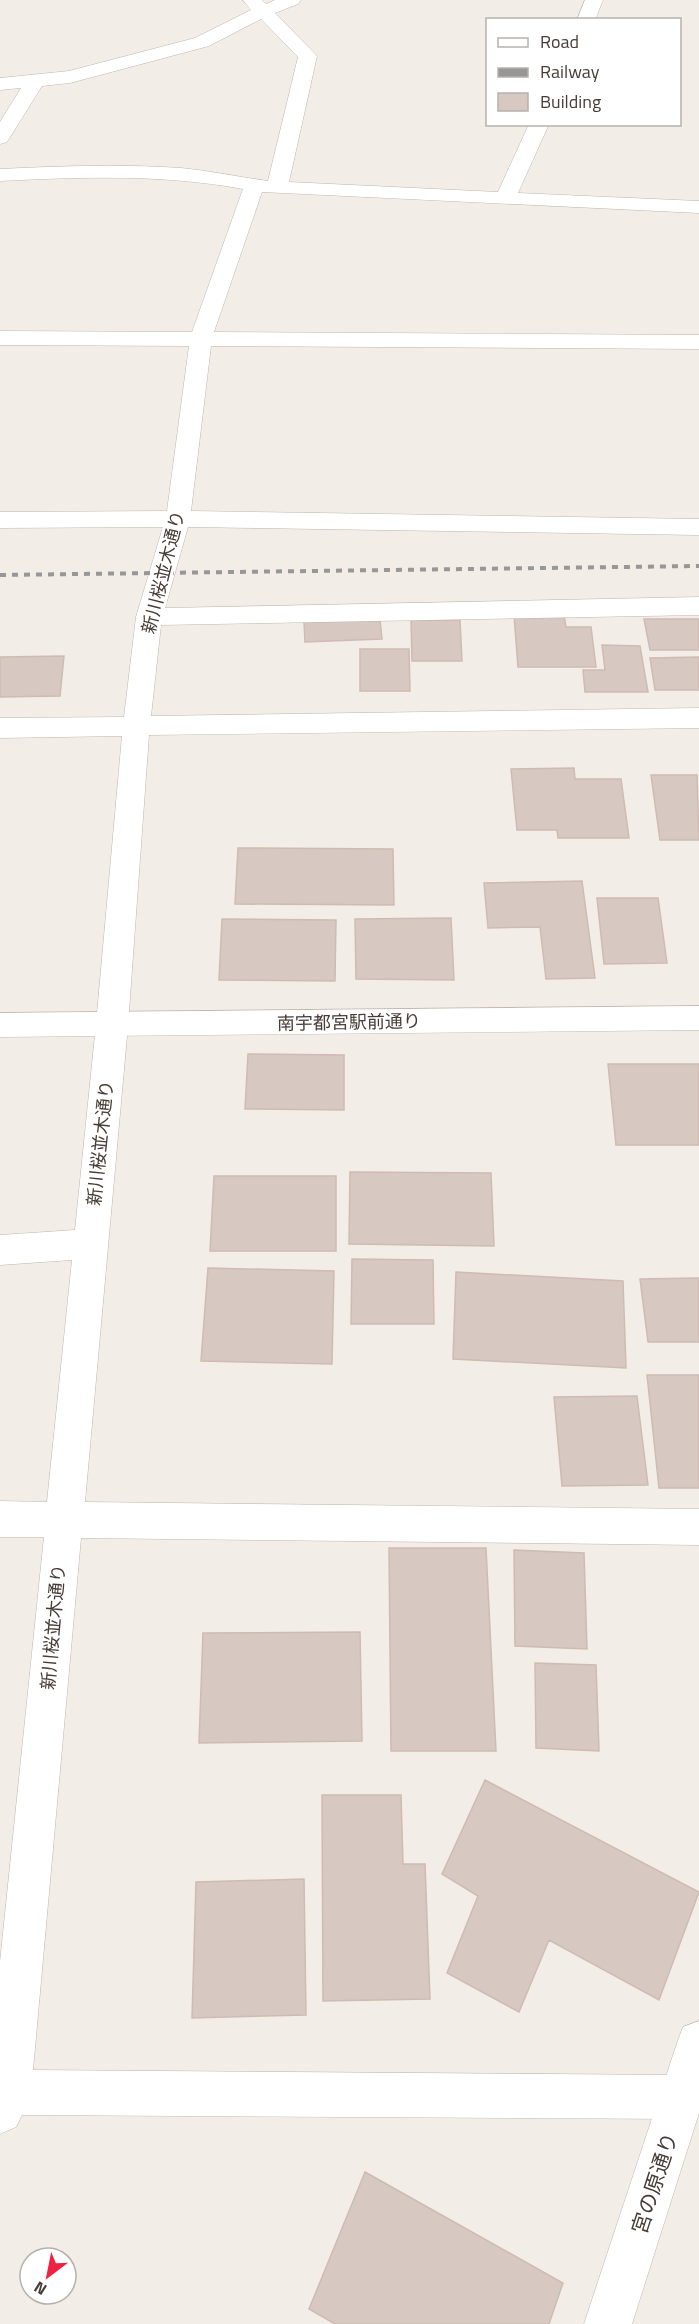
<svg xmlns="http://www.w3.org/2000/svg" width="699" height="2324" font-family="'Titillium Web','Noto Sans JP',sans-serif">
	<rect width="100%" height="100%" fill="#f3ede8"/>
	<path fill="#d7c8c1" stroke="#cfbbb2" stroke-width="1.5" d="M514,615H564L566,627H591L596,667H518Z
		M644,619H699V650H650Z
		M380,620L382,639L305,642L304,622Z
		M411,620H460L462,661H412Z
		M602,645L640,646L648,692H585L583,670H605Z
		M360,649H409L410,691H360Z
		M64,656L60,696L0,697V657Z
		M699,657V690H655L650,658Z
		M574,768L575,779H621L629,838H558L557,830H517L511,769Z
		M651,775H697L699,840H660Z
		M238,848L393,849L394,905L235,904Z
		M582,881L595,978L546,979L540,927L488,928L484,883Z
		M597,898H658L667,963L604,964Z
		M451,918L454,980L356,979L355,919Z
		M222,919L336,920L335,981L219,980Z
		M248,1054L344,1055V1110L245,1109Z
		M608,1064H699V1145H616Z
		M350,1172L491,1173L494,1246L349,1244Z
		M214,1176H336V1251H210Z
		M352,1259L433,1260L434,1324H351Z
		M208,1268L334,1271L332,1364L201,1361Z
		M456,1272L623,1281L626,1368L453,1359Z
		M699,1278V1342H648L640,1279Z
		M647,1375H699V1488H659Z
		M637,1396L648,1485L562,1486L554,1397Z
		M389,1548H486L496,1751H391Z
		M514,1550L584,1553L587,1649L515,1646Z
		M360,1632L362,1741L199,1743L203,1633Z
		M535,1663L596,1665L599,1751L536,1748Z
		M485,1780L699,1892L659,2000L549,1940L519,2012L447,1973L478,1896L442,1874Z
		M322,1795H401L403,1864H425L430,1999L323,2001Z
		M304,1879L306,2015L192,2018L196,1882Z
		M365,2172L563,2283L549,2324H335L309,2309Z"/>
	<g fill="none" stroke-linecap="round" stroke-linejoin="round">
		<defs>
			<path id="minor" d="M243,0H262L266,4L275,0H301L298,4L275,13L317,56L289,182L498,192L529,124H549L518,193L699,201V213L262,192L214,332L699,335V349L211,346L191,511L699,519V535L188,527L165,608L699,597V615L161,625L151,716L699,708V728L149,735L128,1025L85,1502L699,1509V1545L81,1538L33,2070L681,2075L697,2081L699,2086L697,2113L681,2119L22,2115L16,2127L0,2134V1962L44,1537H0V1501L47,1502L72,1260L0,1265V1235L75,1230L96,1025L122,736L0,738V718L124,717L136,617L163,527L0,528V512L167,511L189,346L0,345V331L192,332L243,189C163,174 81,177 0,181V169C60,166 121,164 181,168C211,171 239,177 268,181L298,57L261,19L209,46L70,83L42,86L7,142L0,144V122L21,88L0,90V78L69,71L195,38L251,10Z
				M585,0H603L595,20H577Z"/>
			<path id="tertiary" d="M699,1006V1030L0,1037V1013Z
				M699,2021V2113L632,2324H584L677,2043L683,2027Z"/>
		</defs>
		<use href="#minor" stroke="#c1b5ae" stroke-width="1"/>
		<use href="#tertiary" stroke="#c1b5ae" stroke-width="1"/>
		<use href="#minor" fill="#fff" fill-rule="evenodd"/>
		<use href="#tertiary" fill="#fff" fill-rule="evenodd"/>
		<path stroke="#979797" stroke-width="4" stroke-dasharray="6 6" stroke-linecap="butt" d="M0,575L699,566"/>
	</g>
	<g text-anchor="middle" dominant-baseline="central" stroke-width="6" stroke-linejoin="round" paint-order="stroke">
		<g font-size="18" fill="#463c37" stroke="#fff">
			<text transform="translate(163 572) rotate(-76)">新川桜並木通り</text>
			<text transform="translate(349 1022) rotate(-1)">南宇都宮駅前通り</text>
			<text transform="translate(100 1143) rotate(-84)">新川桜並木通り</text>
			<text transform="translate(53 1627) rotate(-85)">新川桜並木通り</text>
		</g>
		<g font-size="21" fill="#463c37" stroke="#fff">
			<text transform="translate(654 2183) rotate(-72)">宮の原通り</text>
		</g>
	</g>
	<rect x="486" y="18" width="195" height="108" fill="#ffffff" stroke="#b5b1af" stroke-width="1.5"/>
	<rect x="498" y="38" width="30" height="9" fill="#ffffff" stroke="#b5b1af" stroke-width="1.5"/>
	<text x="540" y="48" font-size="18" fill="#463c37">Road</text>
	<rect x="498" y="68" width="30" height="9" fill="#979797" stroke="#b5b1af" stroke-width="1.5"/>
	<text x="540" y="78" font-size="18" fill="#463c37">Railway</text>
	<rect x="498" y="93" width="30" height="18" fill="#d7c8c1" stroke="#b5b1af" stroke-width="1.5"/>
	<text x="540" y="108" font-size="18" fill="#463c37">Building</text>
	<g transform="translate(48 2276) rotate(212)"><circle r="28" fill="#ffffff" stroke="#b5b1af" stroke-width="1.5"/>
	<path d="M0-4.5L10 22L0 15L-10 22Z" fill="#ef2341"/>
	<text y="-9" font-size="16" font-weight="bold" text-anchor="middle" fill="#463c37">N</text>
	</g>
</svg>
